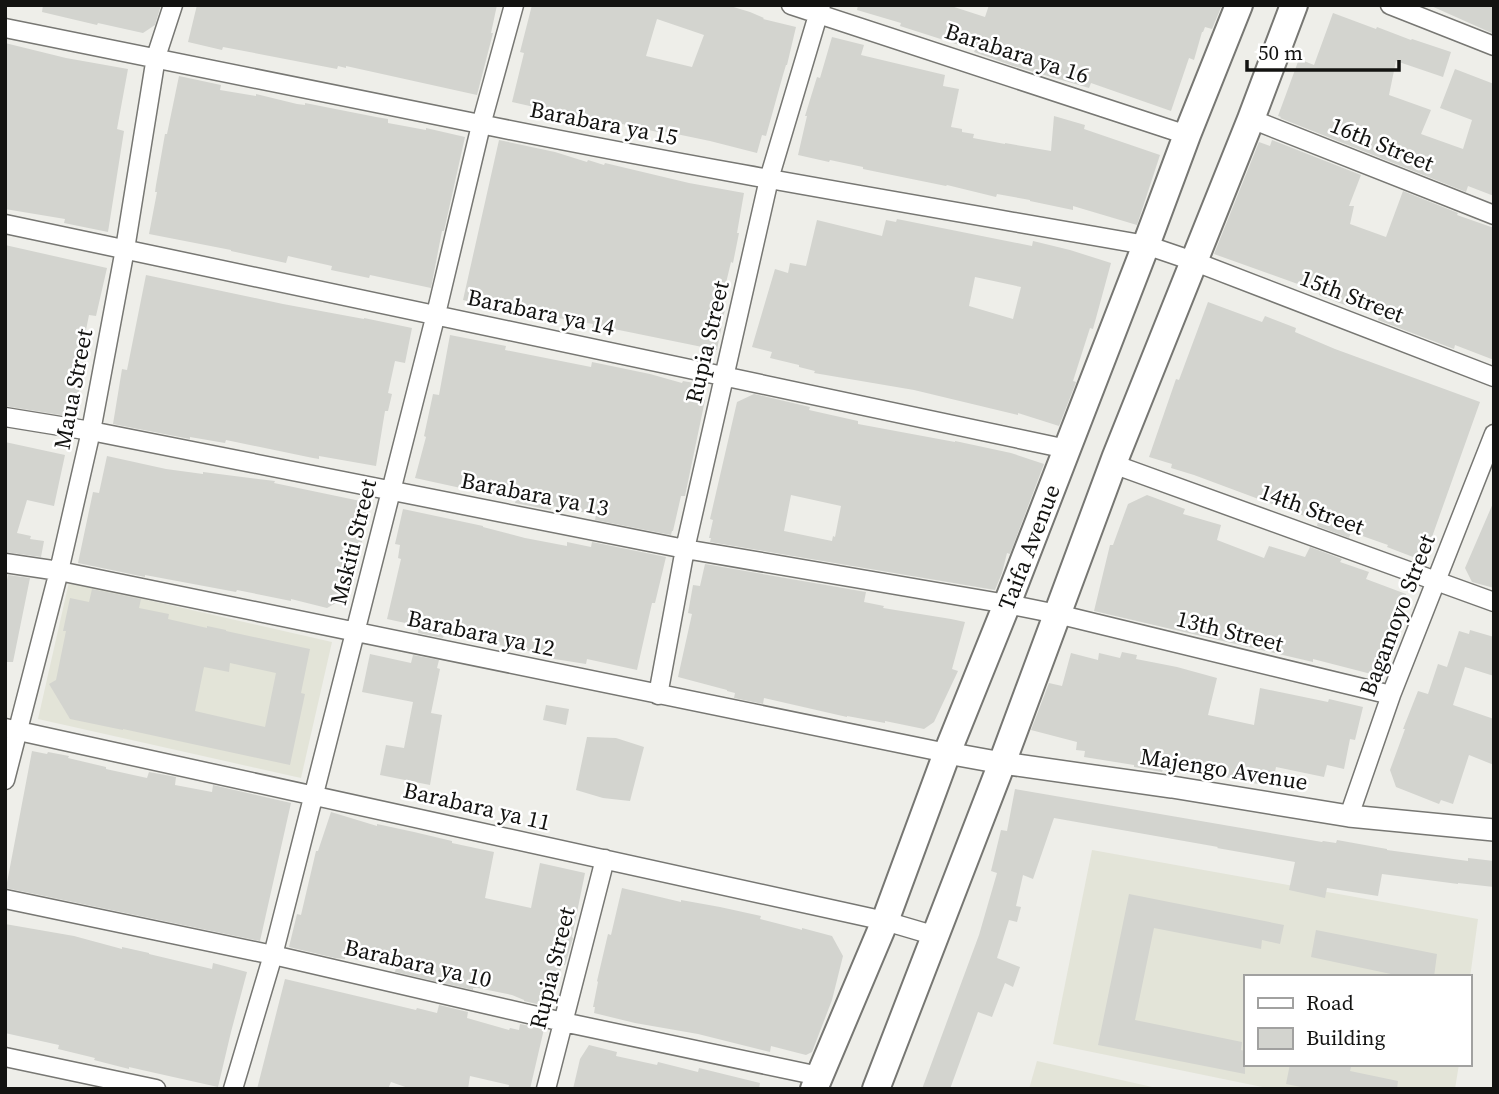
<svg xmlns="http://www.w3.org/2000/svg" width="1499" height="1094" font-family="'Source Serif 4',serif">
	<rect width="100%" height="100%" fill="#eeeee9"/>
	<path fill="#e3e4d8" d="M69,582L332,642L301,778L38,719Z
		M1092,850L1478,919L1469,985V977H1245V1064H1459L1455,1089H1272L1053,1044Z
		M1037,1061L1161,1089H1029Z"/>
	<path fill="#d3d4cf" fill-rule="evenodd" d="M43,5H161L155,25L143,33L98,23L97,25L42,12Z
		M197,5H497L491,33H493L477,95L346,66V68L338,66L337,69L223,47L222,50L188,42Z
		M532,5H727L750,12L764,18L763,19L796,27L787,65H786L783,75L766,136L762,135L757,153L710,141L662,131V133L622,124L621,127L552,110V111L512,102L524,53L520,52ZM657,19L704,35L692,67L646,56Z
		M858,5H948L985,17L989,5H1222L1212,29L1205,27L1203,32H1202L1194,60L1189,58L1171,111L1091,83L1089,88L1013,66L974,52L975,50L900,26L901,23L857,10Z
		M1429,5H1494V34L1485,30Z
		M1333,13L1376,29L1377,27L1411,40L1412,39L1451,52L1443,77L1396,61L1389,95L1431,110L1421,134L1463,149L1472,120L1440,108L1455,69L1494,84V196L1468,186L1466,192L1280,118L1281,117L1278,116L1299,59L1314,65Z
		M832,37L864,45L861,55L945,75L943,86L959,89L951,127L962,129V132L974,134L973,138L1005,144V143L1051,151L1054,116L1085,125L1084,129L1160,155L1137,225L1073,206V210L1030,201V200L997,194L996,197L947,185L946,186L897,176L863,169V167L830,160L829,162L798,155L807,116H805L817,77L820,78Z
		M5,43L66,58L128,69L117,129L124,131L108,232L64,223L65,219L5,209Z
		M179,76L221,85L220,90L256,96V94L297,104L305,105V103L376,117L388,119V123L426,130V128L465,137L444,231H442L431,288L370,275L369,278L331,270L332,266L288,256L286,263L231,251V250L149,234L157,192H155L156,185L165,134H167Z
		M499,140L555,152L587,162L588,160L604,165L605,163L689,183L744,193L737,233H739L733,263L731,262L720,308L725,309L717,350L609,328V332L592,329L593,324L558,318L527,310L526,314L463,300Z
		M1272,140L1361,175L1349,206H1354L1350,224L1386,237L1403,191L1458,213L1457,215L1494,228V360L1455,345L1454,349L1378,320L1379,316L1351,305L1350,307L1319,295L1320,292L1214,254L1259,142L1270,146Z
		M897,219L1032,246L1033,241L1070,250L1111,263L1093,329L1090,328L1073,381L1076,382L1075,385L1059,426L1018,413V415L914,390L814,373L815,371L799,367V365L770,358L772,352L752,347L775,269L788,273L790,263L806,266L817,220L882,236L886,220L896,222ZM975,277L1021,287L1013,319L969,306Z
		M5,245L107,268L96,316L89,315L80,360L86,361L73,417L5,406Z
		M146,275L283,304L364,319V318L412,328L405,363L395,361L388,393L392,394L388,411H385L376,466L319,456V459L313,458L226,440L225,443L190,437V439L113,424L122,369L127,370Z
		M1208,302L1262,322L1265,316L1296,328L1295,332L1335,349L1480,402L1427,551L1425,550L1421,560L1387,547L1388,545L1351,532L1349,538L1317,526L1318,521L1194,475L1171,468L1172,464L1149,457L1176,379L1179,380Z
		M450,335L506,346L505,350L591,367L592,362L650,374L682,383L683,381L694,383L705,400L685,496H681L673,531H672L671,535L595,520L596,515L592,514L552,506L551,510L515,503L516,500L415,478L426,437L424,436L433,394L439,395Z
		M754,394L810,407L809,410L858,421V424L955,442V441L1011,453L1044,464L1010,554L1007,553L1002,573L995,590L710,542L711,538H709L713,520L710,519L737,402ZM791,495L841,506L835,537L833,536L832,541L784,531Z
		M5,442L65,455L54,506L27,500L17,533L31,536L30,539L44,541L41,557L5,552Z
		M107,456L166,469L203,474V472L275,481L274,483L370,503L359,556L355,555L345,598L327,608L291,599V601L237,590L236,592L145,575V577L78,563L93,492L99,493Z
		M1147,495L1185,509L1183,514L1221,525L1217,540L1264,558L1269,546L1305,557L1310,547L1342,559L1340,562L1369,572L1366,579L1406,594L1394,628L1391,627L1379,676L1313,659V662L1094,611L1110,545H1113L1128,504Z
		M1494,501V588L1472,582L1465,568Z
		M403,509L483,526V527L525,538L567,546V542L591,547L592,542L666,557L655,603H652L637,670L587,659L586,664L542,657L543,654L444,634L443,638L418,633L419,626L387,619L401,559L398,558L400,545L395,544Z
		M705,564L866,592L864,602L884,606L883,608L951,619L965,622L952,669L958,671L934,722L924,729L885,721V723L847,716V717L764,698L763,704L734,698L735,693L727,691V690L678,677L692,614L688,613L693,585L700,586Z
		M8,575L30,578L13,662H5V589Z
		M92,589L141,599L139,608L169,614L168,619L207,628V626L226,630V631L310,649L301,693L305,694L290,765L123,729V730L70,719L49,684L56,680L66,631H63L70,598L89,602ZM230,663L276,673L265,727L195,711L204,667L229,672Z
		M1470,630L1494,637V676L1465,667L1453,705L1494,719V765L1469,755L1453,804L1441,800L1439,804L1396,787L1390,770L1405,729H1403L1418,691L1428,694L1438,664L1447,667L1459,631L1469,634Z
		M1122,652L1137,655L1136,659L1177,667L1217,678L1208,715L1254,725L1260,688L1328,702L1329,699L1363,707L1355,740L1350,739L1344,769L1327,765L1324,777L1276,767L1272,787L1197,771V775L1163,770L1162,772L1134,767V765L1084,757L1085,751L1076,750L1077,742L1031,730L1049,683L1062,686L1071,653L1098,660L1099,653L1120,658Z
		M370,654L411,663L413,655L439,660L437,668L440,669L431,713L442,715L430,785L380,775L386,745L404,748L413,702L362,692Z
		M546,705L569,709L566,725L543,720Z
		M587,737L616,738L644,747L630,801L603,798L576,790Z
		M32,751L47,754L48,752L69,756L68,758L106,767V769L147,778L149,772L176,777L175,785L212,792L213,785L291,803L260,941L6,888Z
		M1015,789L1322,842L1323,841L1336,843L1337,840L1387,849V850L1468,861V858L1494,861V887L1458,883V884L1382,874L1378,896L1327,888L1325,898L1289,890L1295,862L1217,848L1218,847L1054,818L1033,879L1023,875L1016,906L1021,907L1017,922L1009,920L997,958L1020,967L1013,987L1005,983L992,1017L978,1012L950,1089H922L979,935L997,873L991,871L1001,830L1007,831Z
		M331,812L377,826V824L414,832L452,841V843L494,852L485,898L531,908L540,863L585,873L572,937L573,938L565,965H562L554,997L541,1005L524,1001V1000L512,995L478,988H473V990L395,972L396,968L345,957V959L335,958L289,947L297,914L301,915L316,851H318Z
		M622,888L681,902V900L720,907L761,916L760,919L799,929L802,930V928L832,936L843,956L832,1000L812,1052L806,1055L771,1046L770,1052L698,1034L635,1023L594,1013L595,1007H593L598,982L597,981L608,934L611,935Z
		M1129,894L1284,925L1280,944L1262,940L1261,949L1154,928L1135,1020L1242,1042L1241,1050L1245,1051V1074L1098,1045Z
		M5,924L74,936L122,949V947L149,953V954L212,969L213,963L247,972L231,1032L218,1087L142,1070L129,1067V1069L94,1060L95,1058L58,1049L59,1045L5,1033Z
		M1316,930L1437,954L1434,977H1405L1311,957Z
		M285,979L416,1010L417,1008L437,1013L439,1005L468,1012L467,1018L509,1030L510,1028L519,1030L520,1024L544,1029L530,1089H508L509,1085L470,1076L468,1089H411L391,1082L388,1089H257Z
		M589,1045L617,1052L616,1056L657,1065L658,1062L698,1072L699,1068L760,1083L759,1089H573L580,1059Z
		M1290,1064H1337L1351,1067L1350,1071L1398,1081L1397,1089H1311L1286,1084Z"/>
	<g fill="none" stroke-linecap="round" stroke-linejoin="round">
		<defs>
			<path id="minor" d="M791,5L1187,135
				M1390,5L1494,46
				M5,28C164,59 322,93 480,124C701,169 924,206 1146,245L1193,261L1494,377
				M1251,119L1494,215
				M5,224L1067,449
				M5,417L91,431L685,549L1007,604L1057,614L1391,695
				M1113,464L1494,602
				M5,563L59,571L947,753
				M658,695L685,549L769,179L821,5
				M5,728L885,921L936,936
				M5,780L59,571L91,431L125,249L156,57L173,5
				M1349,816L1391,695L1494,434
				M5,899L273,955L563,1022L819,1076
				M5,1057L156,1089
				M233,1089L273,955L436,314L481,125L514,5
				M546,1089L605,859"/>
			<path id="tertiary" d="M947,753L1002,763L1172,787L1349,816L1494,830"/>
			<g id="primary">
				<path id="s1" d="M814,1089L885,921L947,753L1007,604L1146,245L1187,135L1239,5"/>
				<path d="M876,1089L1002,763L1116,456L1251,119L1294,5"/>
			</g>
		</defs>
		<use href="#minor" stroke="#777773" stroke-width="21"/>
		<use href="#tertiary" stroke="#777773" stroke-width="24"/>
		<use href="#primary" stroke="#777773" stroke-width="30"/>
		<use href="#minor" stroke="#fff" stroke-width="18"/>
		<use href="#tertiary" stroke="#fff" stroke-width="21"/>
		<use href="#primary" stroke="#fff" stroke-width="26"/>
	</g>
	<g text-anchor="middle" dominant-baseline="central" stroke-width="5" stroke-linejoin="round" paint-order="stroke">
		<g font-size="23" fill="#131311" stroke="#fff">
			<text transform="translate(1017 53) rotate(18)">Barabara ya 16</text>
			<text transform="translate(604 123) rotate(11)">Barabara ya 15</text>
			<text transform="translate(1382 144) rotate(22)">16th Street</text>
			<text transform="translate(1352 296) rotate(21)">15th Street</text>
			<text transform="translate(541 312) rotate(12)">Barabara ya 14</text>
			<text transform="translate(707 342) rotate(-77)">Rupia Street</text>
			<text transform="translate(73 389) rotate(-79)">Maua Street</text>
			<text transform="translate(535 494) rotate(11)">Barabara ya 13</text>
			<text transform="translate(1312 509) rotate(20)">14th Street</text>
			<text transform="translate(353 542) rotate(-76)">Mskiti Street</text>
			<text stroke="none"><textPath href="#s1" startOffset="583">Taifa Avenue</textPath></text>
			<text transform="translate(1397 615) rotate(-69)">Bagamoyo Street</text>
			<text transform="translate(1230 631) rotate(14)">13th Street</text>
			<text transform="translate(481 633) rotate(12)">Barabara ya 12</text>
			<text transform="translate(1224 769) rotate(9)">Majengo Avenue</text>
			<text transform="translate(477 806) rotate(13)">Barabara ya 11</text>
			<text transform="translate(418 963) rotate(13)">Barabara ya 10</text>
			<text transform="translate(552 968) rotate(-76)">Rupia Street</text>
		</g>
	</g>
	<rect width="1499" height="1094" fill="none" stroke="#131311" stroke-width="14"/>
	<rect x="1244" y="975" width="228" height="91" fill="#ffffff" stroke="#a1a1a0" stroke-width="2"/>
	<rect x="1258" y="998" width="35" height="10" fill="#ffffff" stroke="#a1a1a0" stroke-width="2"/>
	<text x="1306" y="1010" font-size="21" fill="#131311">Road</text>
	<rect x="1258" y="1028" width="35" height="21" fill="#d3d4cf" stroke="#a1a1a0" stroke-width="2"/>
	<text x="1306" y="1045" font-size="21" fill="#131311">Building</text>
	<path d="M1247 60v10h152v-10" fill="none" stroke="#131311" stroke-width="3.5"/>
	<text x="1258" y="60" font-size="21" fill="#131311" stroke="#ffffff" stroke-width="5" paint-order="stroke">50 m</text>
</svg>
